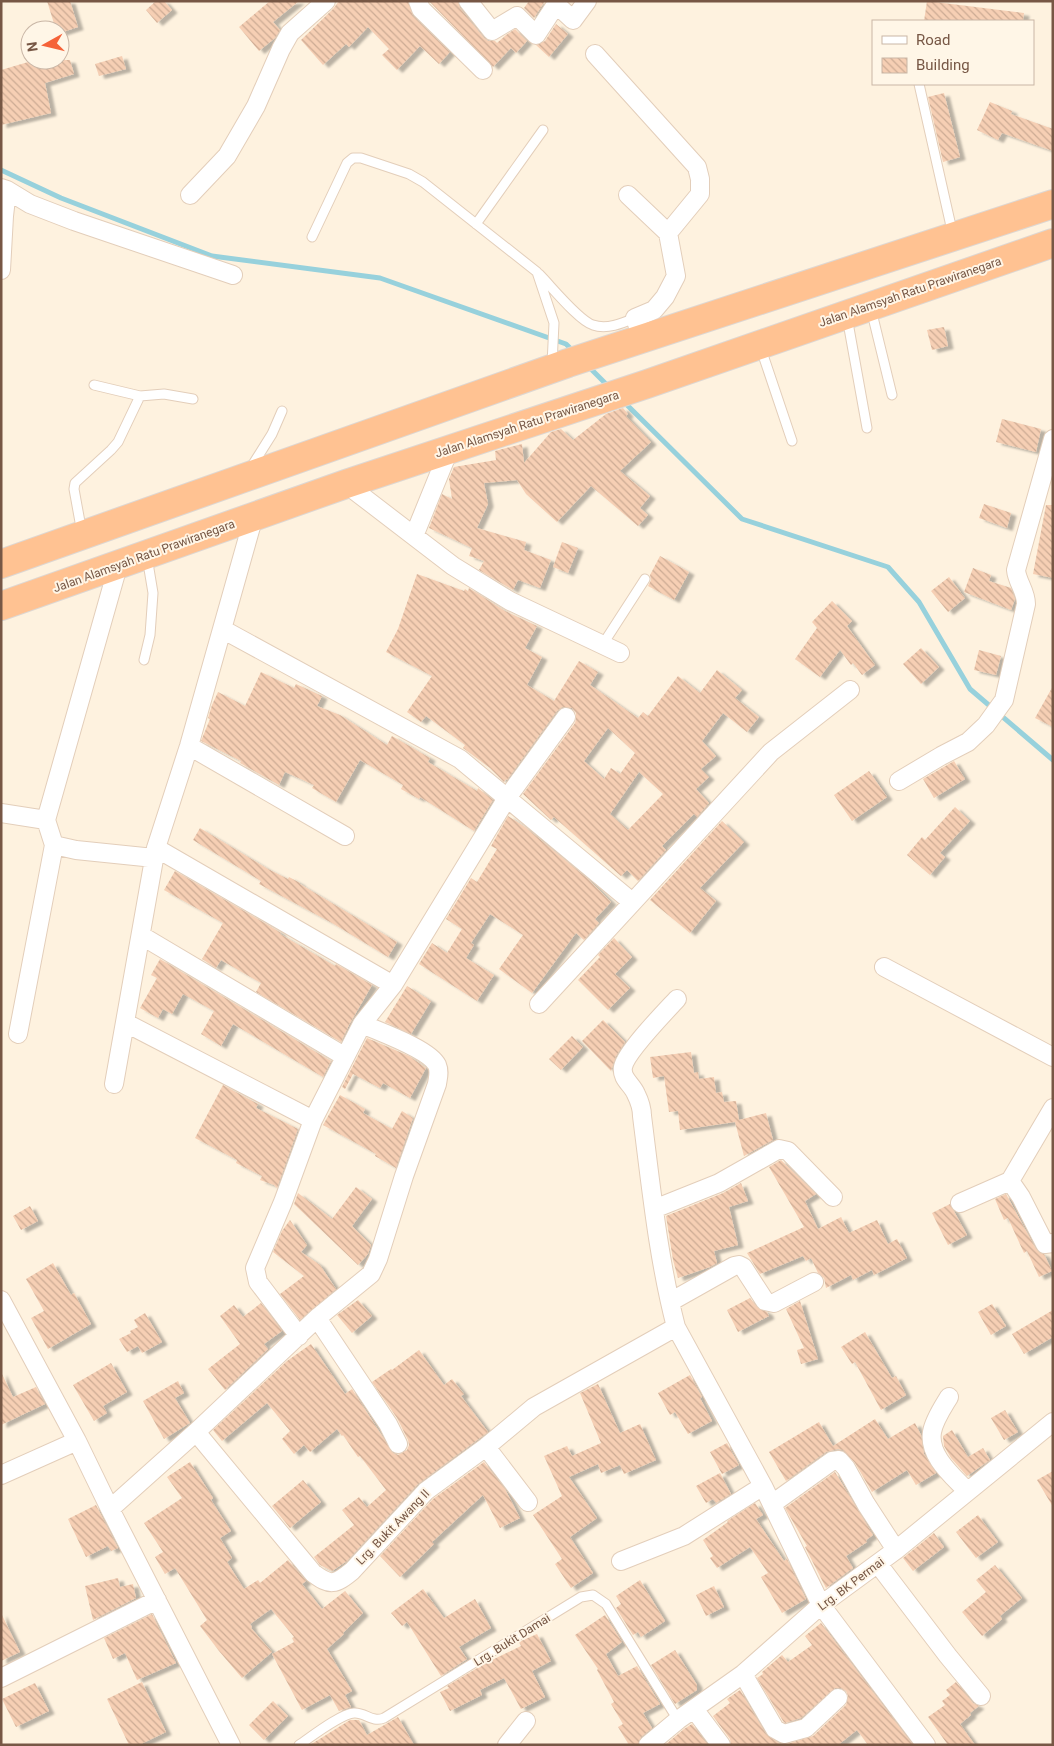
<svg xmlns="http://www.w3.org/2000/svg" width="1054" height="1746" font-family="Roboto,sans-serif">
	<defs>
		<pattern id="building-back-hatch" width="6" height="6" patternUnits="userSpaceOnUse" patternTransform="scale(1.25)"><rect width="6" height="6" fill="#f6cfb4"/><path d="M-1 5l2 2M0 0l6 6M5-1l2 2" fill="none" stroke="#ccab94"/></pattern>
		<filter id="shadow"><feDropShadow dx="5.5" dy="3" stdDeviation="1" flood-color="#0004"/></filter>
	</defs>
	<rect width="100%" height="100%" fill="#fef2df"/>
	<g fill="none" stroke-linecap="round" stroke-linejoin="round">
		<path stroke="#97d1dc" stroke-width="5" d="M1,170L61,198L212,256L380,278L566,344L573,351
			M588,366L610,388
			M623,401L742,519L888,567L919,602L970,689L1053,760"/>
	</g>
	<path fill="url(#building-back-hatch)" fill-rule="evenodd" filter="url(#shadow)" d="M47,1H70L78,27L60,33V30H56Z
		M156,1H164L172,10L157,23L146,10Z
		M270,1H299L273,22L280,30L275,38L259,51L239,27Z
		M339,1H408L413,16L450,52L439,64L420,46L397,70L382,55L389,49L368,27L349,47L346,44L323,65L301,40L333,9Z
		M429,1H458L460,8L484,38L488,41H495L497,43L506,35L515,29L527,41L516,53L511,48L493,67Z
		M529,1H545L534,18L524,8Z
		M927,1L1024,13L1023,21H924Z
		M556,24L568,34L549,57L536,45L545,41Z
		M122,56L126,69L99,76L95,64Z
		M35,60H70L74,74L45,83L51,113L1,125V70Z
		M944,93L960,157L943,162L928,97Z
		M990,102L1012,111L1011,114L1053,129V151L1002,133L998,140L977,130Z
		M944,327L948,346L932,350L927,330Z
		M623,408L628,414L626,416L651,442L620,471L650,496L640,508L648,515L638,526L591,486L557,522L526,494L517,480L484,483L488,504L477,528L526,542L524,550L551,560L540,588L518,580L513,590L479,570L484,561L469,556L472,548L429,528L442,494L452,499L449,479L454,467L496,460L495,451L522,444L524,463L551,432L561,429L573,440L606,414Z
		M1002,419L1041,429L1036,452L996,442Z
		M984,504L1011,513L1007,528L979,518Z
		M1046,505H1053V578L1033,574Z
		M562,542L578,548L568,573L553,567Z
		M660,556L689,572L674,600L648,586L651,580L650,575Z
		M973,568L991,575L989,581L1011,588L1015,599L1011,610L964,592Z
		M417,574L464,591L465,589L468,591L469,588L505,611L537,626L525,648L542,657L527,685L554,701L579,661L598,672L590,685L638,718L643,712L648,716L678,676L700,693L717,670L742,690L735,698L759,717L747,732L723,713L702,741L716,756L701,769L709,777L696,789L709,803L697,817L694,814L662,846L666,850L638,881L627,870L621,876L554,817L551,820L523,794L575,723L576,719V713L572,708L562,707L557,711L507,780L506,779L504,782L490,768L463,748L465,745L426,716L421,722L407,712L432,676L386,652L398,629ZM608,728L635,753L620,774L611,768L604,779L584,761ZM639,772L663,794L628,830L610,814Z
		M949,577L965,598L948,612L931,591Z
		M832,601L852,621L847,626L875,665L862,675L853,663L851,665L840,650L820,677L795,659L817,628L812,622Z
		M921,648L939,667L921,684L903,664Z
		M979,650L1001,656L996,675L974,670Z
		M261,672L294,688L296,684L322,696L317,706L340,715L387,745L392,736L430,758L428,762L477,791L478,788L493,800L474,831L420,797L419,799L401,789L403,785L360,760L336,802L312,788L314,785L285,772L279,785L240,763L241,761L201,741L210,719L208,718L212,705L218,692L245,706Z
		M1053,686V727L1035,718Z
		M954,761L965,779L934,798L923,779Z
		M869,771L887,797L852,821L834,795Z
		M955,807L970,821L940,853L945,857L930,875L907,855L922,837L925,840Z
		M508,816L525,827L588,879L611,902L595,919L599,923L584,940L576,933L532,993L499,969L523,935L490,914L471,943L474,945L466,958L494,975L477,1001L419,964L432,943L447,953L462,929L446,919L471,878L477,882L497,849L491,846Z
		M722,821L744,842L700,888L716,901L690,933L650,900Z
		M200,828L268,869L288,879L289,877L300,883V884L397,942L388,957L332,923L259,884L261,881L193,840Z
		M175,871L268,925L281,933L280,934L335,966L336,964L372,985L349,1025L341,1042L256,992L261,983L221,960L216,968L202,959L223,923L164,890Z
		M614,938L632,957L615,974L630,988L608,1010L578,980L600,957L598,955Z
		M160,959L331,1061L323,1077L233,1024L221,1046L201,1034L214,1011L183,994L172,1014L163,1009L158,1018L140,1008L157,978L151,975Z
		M407,986L431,1001L411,1034L385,1022Z
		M603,1020L625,1042L616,1056L611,1071L582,1041Z
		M572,1036L583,1047L561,1070L549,1059Z
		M367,1038L409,1056L426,1068L410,1098L383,1083L380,1088L353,1074L345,1089L342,1087Z
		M691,1052L694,1073L698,1072L699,1079L714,1077L716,1093L722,1092L724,1102L736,1101L739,1120L766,1113L773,1140L744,1156L735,1122L680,1130L678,1111L669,1112L664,1076L653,1078L650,1057Z
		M223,1085L258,1104L256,1108L298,1129L277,1188L274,1185L260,1180L262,1176L236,1163L237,1160L195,1138Z
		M340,1095L365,1109L363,1113L392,1129L402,1111L413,1118L396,1168L375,1156L376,1154L323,1125Z
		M781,1160L816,1194L805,1201L818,1229L841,1217L849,1233L877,1220L888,1244L897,1239L907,1258L874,1275L872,1270L853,1280L851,1275L826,1288L824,1278L818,1273L811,1258L806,1261L803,1256L760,1274L747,1253L804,1227L769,1167Z
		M741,1183L748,1201L729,1207L738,1245L714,1251L717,1263L710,1267L678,1278L673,1260L666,1216L723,1193Z
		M356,1187L372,1199L352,1226L371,1245L368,1254L358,1265L294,1204L298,1193L332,1219Z
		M1006,1194L1036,1249L1040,1253L1044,1254L1052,1271L1039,1277L1027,1251L1024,1253L1008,1218L1004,1220L995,1199Z
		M950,1204L967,1235L948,1245L932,1213Z
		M30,1206L38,1221L21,1230L13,1216Z
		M290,1220L307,1245L301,1252L320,1265L336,1289L300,1320L280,1294L304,1276L273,1252L282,1231Z
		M53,1263L71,1295L74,1293L91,1324L48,1349L31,1318L44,1311L26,1279Z
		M750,1298L757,1307L767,1312L769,1316L738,1332L727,1310Z
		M358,1300L372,1316L352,1333L337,1315Z
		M800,1301L818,1359L801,1364L797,1350L804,1348L786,1309Z
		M261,1303L282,1331L264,1344L268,1349L225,1390L208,1369L240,1344L220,1316L234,1305L243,1317Z
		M992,1304L1006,1326L991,1335L978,1312Z
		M1053,1310V1337L1024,1354L1012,1334Z
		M145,1313L162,1342L142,1353L138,1346L127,1352L119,1339L131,1333L130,1331L138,1327L134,1320Z
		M865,1332L892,1378L896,1376L906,1395L881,1410L855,1362L852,1364L841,1347Z
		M311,1344L345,1394L352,1389L393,1453L398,1455L407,1450L409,1445L408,1440L397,1418L372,1382L391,1369L392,1370L419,1350L444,1385L452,1379L464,1394L461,1396L488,1432L418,1484L347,1561L332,1571L320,1565L314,1557L354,1525L342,1510L359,1497L367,1507L386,1490L360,1456L358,1457L343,1435L342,1436L337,1429L310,1452L304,1445L294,1454L282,1439L290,1431L267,1403L222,1441L213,1430L287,1361Z
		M111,1363L127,1392L103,1406L107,1413L94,1421L73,1385Z
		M1,1372L13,1397L36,1387L45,1404L1,1425Z
		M690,1375L702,1397L700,1398L712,1421L688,1434L675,1412L670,1415L658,1393Z
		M178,1381L184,1393L175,1398L190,1423L164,1439L143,1401Z
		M598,1384L620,1433L640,1424L656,1460L624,1474L620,1465L601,1473L598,1464L569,1477L597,1518L570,1537L593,1573L571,1588L555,1564L562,1559L533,1515L562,1496L544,1456L567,1446L572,1456L601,1443L580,1393Z
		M1005,1410L1018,1432L1004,1440L991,1418Z
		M875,1419L888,1439L915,1423L921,1435L924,1454L936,1473L916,1485L907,1470L872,1492L855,1463L843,1450L838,1449L826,1452L786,1481L769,1452L819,1422L833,1446Z
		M952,1430L968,1457L983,1448L990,1460L967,1476L951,1458L944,1446L943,1436Z
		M727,1443L739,1465L722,1474L710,1452Z
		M190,1462L213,1498L211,1500L231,1531L220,1538L232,1558L227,1562L244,1589L258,1580L260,1583L288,1560L306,1581L302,1584L322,1609L345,1591L363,1613L343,1633L344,1634L327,1649L352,1691L345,1695L351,1707L339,1711L330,1695L302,1710L272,1654L294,1642L292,1638L294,1637L271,1609L250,1624L252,1627L251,1628L272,1652L242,1678L219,1651L200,1626L207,1620L175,1568L165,1574L155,1557L163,1552L144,1523L182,1498L167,1477Z
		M484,1462L505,1489L520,1518L500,1528L483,1495L432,1542L434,1544L400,1577L380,1556L433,1499Z
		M1053,1471V1507L1037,1480Z
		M835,1472L873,1535L866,1540L867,1542L846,1556L853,1568L826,1588L805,1547L807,1546L785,1508Z
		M720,1473L731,1494L716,1503L713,1499L706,1503L696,1486Z
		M303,1480L321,1502L290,1528L272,1506Z
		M755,1503L763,1515L756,1519L784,1561L787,1559L806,1599L782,1613L761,1577L768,1573L750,1547L717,1568L710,1558L713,1556L703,1540L728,1522L727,1521Z
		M96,1505L118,1548L111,1551L108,1546L86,1557L68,1519Z
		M978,1515L998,1542L976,1558L956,1532Z
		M934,1533L944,1547L913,1571L903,1558Z
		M995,1565L1022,1598L1000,1616L1002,1619L982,1636L962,1612L986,1592L976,1580Z
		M118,1578L120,1587L133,1584L136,1598L93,1620L85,1586Z
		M640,1580L665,1621L641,1637L638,1632L633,1635L616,1608L621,1604L616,1596Z
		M714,1586L724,1607L706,1616L696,1595Z
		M423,1589L444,1618L475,1599L491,1628L459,1647L467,1659L441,1676L407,1622L402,1626L391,1613Z
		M1,1613L20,1652L1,1661Z
		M152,1614L176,1663L137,1680L125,1653L113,1659L104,1638Z
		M605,1615L622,1642L606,1654L618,1676L637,1666L660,1704L643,1713L652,1728L641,1737L638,1745H629L618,1727L623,1724L611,1704L614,1702L597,1670L598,1669L575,1635Z
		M821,1623L913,1745H868L857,1730L838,1745H731L730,1739L713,1716L730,1703L727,1699L740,1690L766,1734L780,1744H787L813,1736L846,1705L848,1696L846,1691L841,1688H835L801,1718L785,1723L783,1721L757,1678L763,1674L762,1672L782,1655L788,1662L812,1645L805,1636Z
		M537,1634L551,1661L532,1671L545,1697L521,1709L504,1678L480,1690L482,1695L450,1711L440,1692L449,1688L447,1686L484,1664L521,1646L519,1642Z
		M675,1650L697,1685V1690L675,1704L651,1665Z
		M142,1682L166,1732L139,1745H129L107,1699Z
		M956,1682L973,1703L979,1706L970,1713L971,1715L960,1724L975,1745H948L928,1717L945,1705L942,1701L950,1695L946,1690Z
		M35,1683L49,1711L16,1727L2,1699Z
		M273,1701L288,1716L264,1740L249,1725Z
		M398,1717L414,1745H310L350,1720H359L367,1735Z
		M692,1724L708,1745H665L684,1729Z"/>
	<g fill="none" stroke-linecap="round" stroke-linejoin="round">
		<defs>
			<path id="service" d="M919,84L953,235
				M476,224L543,130
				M312,237L347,163L353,158H361L409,174L423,182L537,272L554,323L552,364
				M539,274C551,286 579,321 593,325C607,330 623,323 635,318
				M871,309L892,395
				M847,317L867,428
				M760,346L792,441
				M94,385L140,396
				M250,469L272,434L282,411
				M82,533L74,489L75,483L111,450L118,442L140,396L164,394L193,399
				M603,644L645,579
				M144,660L150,635L153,593L147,557
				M299,1745C311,1737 340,1714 354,1713C365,1712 372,1723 384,1718L581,1597L593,1595L606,1604L678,1720"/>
			<path id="minor" d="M418,1L421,9L483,70
				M468,1L492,31L517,16L536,35L555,6H558L573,20L587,1
				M595,54L697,167L700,179V194L668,233L676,276L665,297L654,310L635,318L642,338
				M1,188L7,190L4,216L1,270
				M7,190L30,204L74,221L233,275
				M190,195L227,156L256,106L281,49L290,33L326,1
				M628,195L668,233
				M346,484L453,566L510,601L620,653
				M414,536L449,450
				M222,629L460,759L632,902
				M189,746L345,836
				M899,781L941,756L968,742L986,725L1004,700L1026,604C1026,591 1017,582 1016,570L1053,439
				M1,813L46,820L54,845L76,850L154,858
				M46,820L118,566
				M156,848L393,985L507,798L566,717
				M142,936L344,1056
				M884,967L1053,1057
				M677,999C665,1012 626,1052 623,1067C621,1079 632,1084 636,1094C639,1100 642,1109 642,1116C651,1186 658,1258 676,1327L763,1486L821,1605L926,1745
				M539,1004L771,752L850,690
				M126,1023L313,1120
				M18,1034L54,845
				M114,1084L156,848L189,746L254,516
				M1010,1181L1053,1108
				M960,1203L1010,1181L1021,1197L1045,1244L1053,1243
				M654,1209L719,1183L779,1149L788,1151L833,1197
				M1,1300L77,1441L110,1509L231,1745
				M670,1302L734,1266L739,1265L743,1267L765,1301L774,1303L814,1282
				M317,1318L388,1424L398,1444
				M299,1336L258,1282L255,1268L283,1202L313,1120L362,1024L393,985
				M949,1397C943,1407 934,1420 932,1432C928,1456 953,1476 967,1491
				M196,1432L313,1573C330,1586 335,1585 352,1571L426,1491L486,1447L534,1407L676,1327
				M486,1447L528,1502
				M1,1475L77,1441
				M772,1504L832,1461L839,1460L846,1468L866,1504L896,1550
				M110,1509L196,1432L317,1318L371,1274L378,1259L404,1176L437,1084C438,1077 440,1072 437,1065C429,1049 380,1032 362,1024
				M621,1561L684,1536L763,1486
				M878,1564L948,1656L981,1696
				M743,1674L775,1729L784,1734L806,1728L838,1698
				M1,1678L157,1600
				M694,1709L721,1745
				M507,1745L526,1721
				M648,1745L678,1720L743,1674L821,1605L896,1550L1053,1422"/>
			<path id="trunk" d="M1,564L568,363L1053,204
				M1,606L346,484L647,384L1053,243"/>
		</defs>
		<use href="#service" stroke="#e3ceba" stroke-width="11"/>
		<use href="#minor" stroke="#e3ceba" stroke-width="20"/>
		<use href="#trunk" stroke="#ded7d2" stroke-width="30"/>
		<use href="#service" stroke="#fff" stroke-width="9"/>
		<use href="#minor" stroke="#fff" stroke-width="18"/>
		<use href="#trunk" stroke="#ffc292" stroke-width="28"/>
	</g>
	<g text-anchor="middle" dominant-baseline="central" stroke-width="4" stroke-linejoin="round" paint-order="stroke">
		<g font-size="12" fill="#775745" stroke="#fff6e7">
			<text transform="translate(910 292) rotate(-19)">Jalan Alamsyah Ratu Prawiranegara</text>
			<text transform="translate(527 424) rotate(-18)">Jalan Alamsyah Ratu Prawiranegara</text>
			<text transform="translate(144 556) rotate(-20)">Jalan Alamsyah Ratu Prawiranegara</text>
			<text transform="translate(393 1527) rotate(-46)">Lrg. Bukit Awang II</text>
			<text transform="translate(851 1584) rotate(-37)">Lrg. BK Permai</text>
			<text transform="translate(512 1640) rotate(-32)">Lrg. Bukit Damai</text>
		</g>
	</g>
	<rect width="1054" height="1746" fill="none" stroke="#775745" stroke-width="5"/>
	<rect x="872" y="20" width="162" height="65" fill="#fff6e7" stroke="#c9b6a6"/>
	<rect x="882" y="36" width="25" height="8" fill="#ffffff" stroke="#c9b6a6"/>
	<text x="916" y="45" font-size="15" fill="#775745">Road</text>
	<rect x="882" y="58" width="25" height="15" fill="url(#building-back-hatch)" stroke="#c9b6a6"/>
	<text x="916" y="70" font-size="15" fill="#775745">Building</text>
	<g transform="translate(45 45) rotate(262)"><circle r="24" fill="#fff6e7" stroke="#c9b6a6"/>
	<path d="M0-4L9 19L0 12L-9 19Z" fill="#f56238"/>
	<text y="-8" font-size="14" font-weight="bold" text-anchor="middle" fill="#775745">N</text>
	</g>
</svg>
